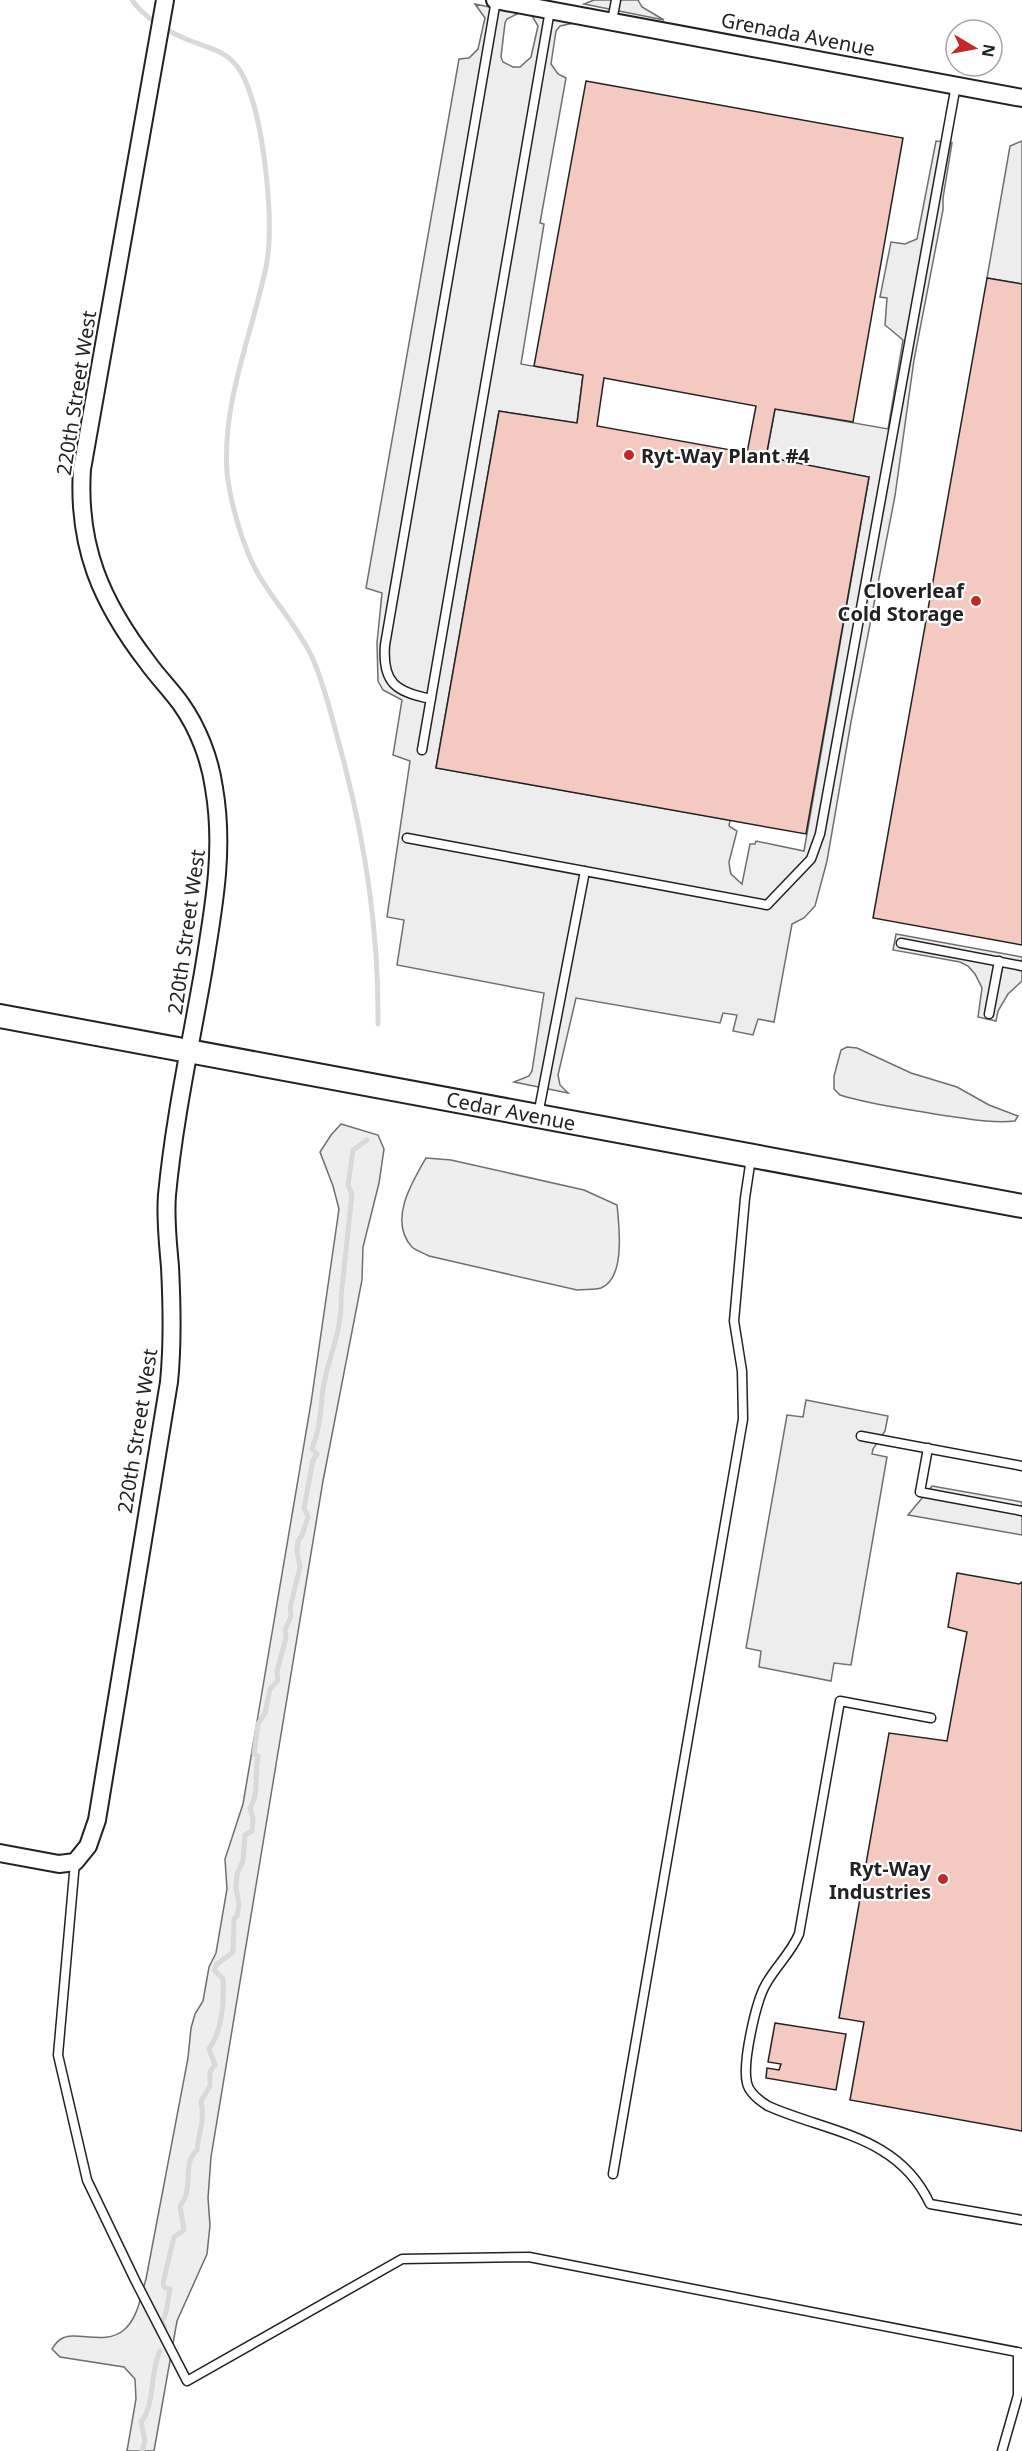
<svg xmlns="http://www.w3.org/2000/svg" width="1022" height="2451" font-family="'Noto Sans',sans-serif">
	<rect width="100%" height="100%" fill="#fff"/>
	<path fill="#eee" stroke="#6f6f6f" stroke-width="1.5" d="M847,1047L857,1048L911,1073L957,1087L989,1105L1018,1116L1015,1121C991,1124 964,1118 941,1115C907,1109 872,1105 840,1095L834,1089V1076L841,1050Z
		M341,1124L378,1135L384,1149L379,1183L363,1247L362,1280L323,1481L211,2157L208,2198L210,2225L207,2254L177,2321L154,2451H127L136,2399L135,2379L124,2367L60,2357L52,2349C54,2346 57,2341 61,2339C76,2330 105,2346 124,2330C138,2318 141,2295 146,2279L188,2058L191,2028L195,2014L203,2001L209,1967L216,1953L227,1889L225,1859L243,1804L311,1403L339,1209L333,1186L320,1152L331,1135Z
		M426,1158L451,1160L584,1190L617,1205C619,1225 626,1278 601,1288C595,1290 584,1289 577,1290L429,1256C424,1253 416,1251 412,1247C388,1221 412,1182 426,1158Z"/>
	<path fill="#ededed" stroke="#6f6f6f" stroke-width="1.5" d="M594,0H638L642,7L664,20L584,4Z
		M475,4L519,13L507,19L505,23L501,57L503,62L513,67H520L531,57L538,26L531,14L574,23L560,26L556,31L551,64L558,74L566,78L540,223L544,224L521,364L583,375L577,423L499,411L436,768L730,820L729,826L737,831L729,862L730,870L731,874L742,884L750,844H755L756,841L804,851L869,477L766,457L775,409L888,429L903,340L885,325L887,298L880,297L891,242L905,244L917,239L936,141L952,143L943,198V210L914,360L895,496L851,722L827,861L815,906L804,918L792,924L774,1022L758,1019L753,1035L733,1031L737,1015L723,1013L720,1023L576,998L558,1075L560,1085L568,1093L514,1082L529,1076L532,1071L544,993L397,965L404,920L387,917L410,761L393,755L402,700L383,690L378,681L377,643L382,593L366,588L459,59L469,58L478,49L485,18Z
		M1022,141V284L987,278L1010,146Z
		M896,934L1022,957V981L1008,994L998,1011L996,1021L978,1017L982,988L975,974L968,966L960,962L893,950Z
		M806,1400L888,1416L885,1431L873,1449L872,1454L887,1457L851,1665L834,1663L831,1681L759,1667L761,1651L746,1648L787,1415L803,1417Z
		M932,1486L1022,1502V1535L908,1515Z"/>
	<g fill="none" stroke-linecap="round" stroke-linejoin="round">
		<path stroke="#d9d9d9" stroke-width="5" d="M132,0C143,17 167,31 186,39C212,50 231,50 244,78C264,120 275,223 266,267C252,334 222,402 227,472C230,502 243,547 258,574C275,603 299,628 313,659C324,685 331,713 338,740C364,833 379,927 378,1024
			M163,2333L165,2329L162,2322C169,2309 167,2302 170,2289L164,2287L163,2283L174,2237L184,2230L180,2206C195,2187 181,2164 197,2150C199,2131 205,2120 201,2101L210,2086V2072L215,2065L209,2049C223,2030 224,2002 223,1979L214,1970L216,1965L233,1952L234,1919L237,1916L239,1905L236,1887L237,1874L243,1861L245,1835L252,1831L253,1818L250,1808C260,1792 254,1774 258,1756L254,1754L258,1724L265,1713L270,1689L278,1680L277,1671L286,1638L285,1630L291,1616L290,1608L300,1567L297,1552L298,1541L302,1535L308,1517L304,1508L313,1460L317,1454L312,1449C321,1426 320,1412 323,1389C328,1358 343,1328 341,1297L352,1194L348,1185L353,1150L367,1140
			M142,2451L145,2441L141,2422C155,2406 150,2370 160,2351"/>
	</g>
	<path fill="#f3c9c0" stroke="#222" stroke-width="1.5" fill-rule="evenodd" d="M586,81L903,138L853,422L775,409L766,457L869,477L806,834L436,768L499,411L577,423L583,375L534,366ZM604,378L756,406L747,453L597,426Z
		M987,278L1022,284V945L873,918Z
		M957,1573L1019,1584L1022,1582V2131L850,2100L864,2022L839,2018L889,1733L947,1741L967,1632L948,1627Z
		M775,2023L846,2034L836,2090L766,2078L767,2068L779,2070L781,2064L768,2062Z"/>
	<g fill="none" stroke-linecap="round" stroke-linejoin="round">
		<defs>
			<path id="service" d="M612,21L616,0
				M431,699C396,692 382,683 385,645L496,0
				M422,750L550,10
				M407,838L767,905L811,859L820,834L956,85
				M901,943L1022,966
				M989,1014L999,961
				M538,1115L585,871
				M861,1436L1022,1466
				M928,1448L920,1492L1022,1511
				M931,1718L840,1701L799,1934C791,1953 776,1966 766,1984C756,2001 742,2063 747,2083C749,2093 760,2101 768,2106C829,2133 898,2135 930,2204L1022,2220
				M75,1862L58,2055L87,2180L135,2280L187,2381L402,2259L529,2257L1022,2353
				M613,2174L743,1419L742,1371L734,1321L745,1198L751,1158
				M1002,2451L1018,2395V2352"/>
			<path id="minor" d="M495,0L1022,98
				M0,1853L59,1864L75,1862L88,1846L97,1820L169,1382C173,1343 172,1306 170,1267C168,1243 165,1219 167,1195C174,1121 190,1047 203,973C213,911 225,851 214,788C210,759 198,728 181,704C171,690 158,677 148,663C101,602 77,546 82,469L165,0"/>
			<path id="secondary" d="M0,1016L1022,1206"/>
		</defs>
		<use href="#service" stroke="#222" stroke-width="11"/>
		<use href="#minor" stroke="#222" stroke-width="20"/>
		<use href="#secondary" stroke="#222" stroke-width="26"/>
		<use href="#service" stroke="#fff" stroke-width="8"/>
		<use href="#minor" stroke="#fff" stroke-width="16"/>
		<use href="#secondary" stroke="#fff" stroke-width="22"/>
	</g>
	<g fill="#c62828" stroke="#fff" stroke-width="2">
		<circle cx="629" cy="455" r="6"/>
		<circle cx="976" cy="601" r="6"/>
		<circle cx="943" cy="1879" r="6"/>
	</g>
	<g text-anchor="middle" dominant-baseline="central" stroke-width="4.5" stroke-linejoin="round" paint-order="stroke">
		<g font-size="20" fill="#222" stroke="#fff">
			<text transform="translate(798 34) rotate(11)">Grenada Avenue</text>
			<text transform="translate(76 393) rotate(-81)">220th Street West</text>
			<text transform="translate(186 932) rotate(-82)">220th Street West</text>
			<text transform="translate(511 1111) rotate(11)">Cedar Avenue</text>
			<text transform="translate(137 1431) rotate(-81)">220th Street West</text>
		</g>
		<g font-size="20" font-weight="bold" fill="#222" stroke="#fff" text-anchor="end">
			<text x="641" y="455" text-anchor="start">Ryt-Way Plant #4</text>
			<text x="964" y="590">Cloverleaf<tspan x="964" dy="23">Cold Storage</tspan></text>
			<text x="931" y="1868">Ryt-Way<tspan x="931" dy="23">Industries</tspan></text>
		</g>
	</g>
	<g transform="translate(974 48) rotate(100)"><circle r="28" fill="#ffffff" stroke="#a7a7a7" stroke-width="1.5"/>
	<path d="M0-4.5L10 22L0 15L-10 22Z" fill="#c62828"/>
	<text y="-9" font-size="16" font-weight="bold" text-anchor="middle" fill="#222222">N</text>
	</g>
</svg>
